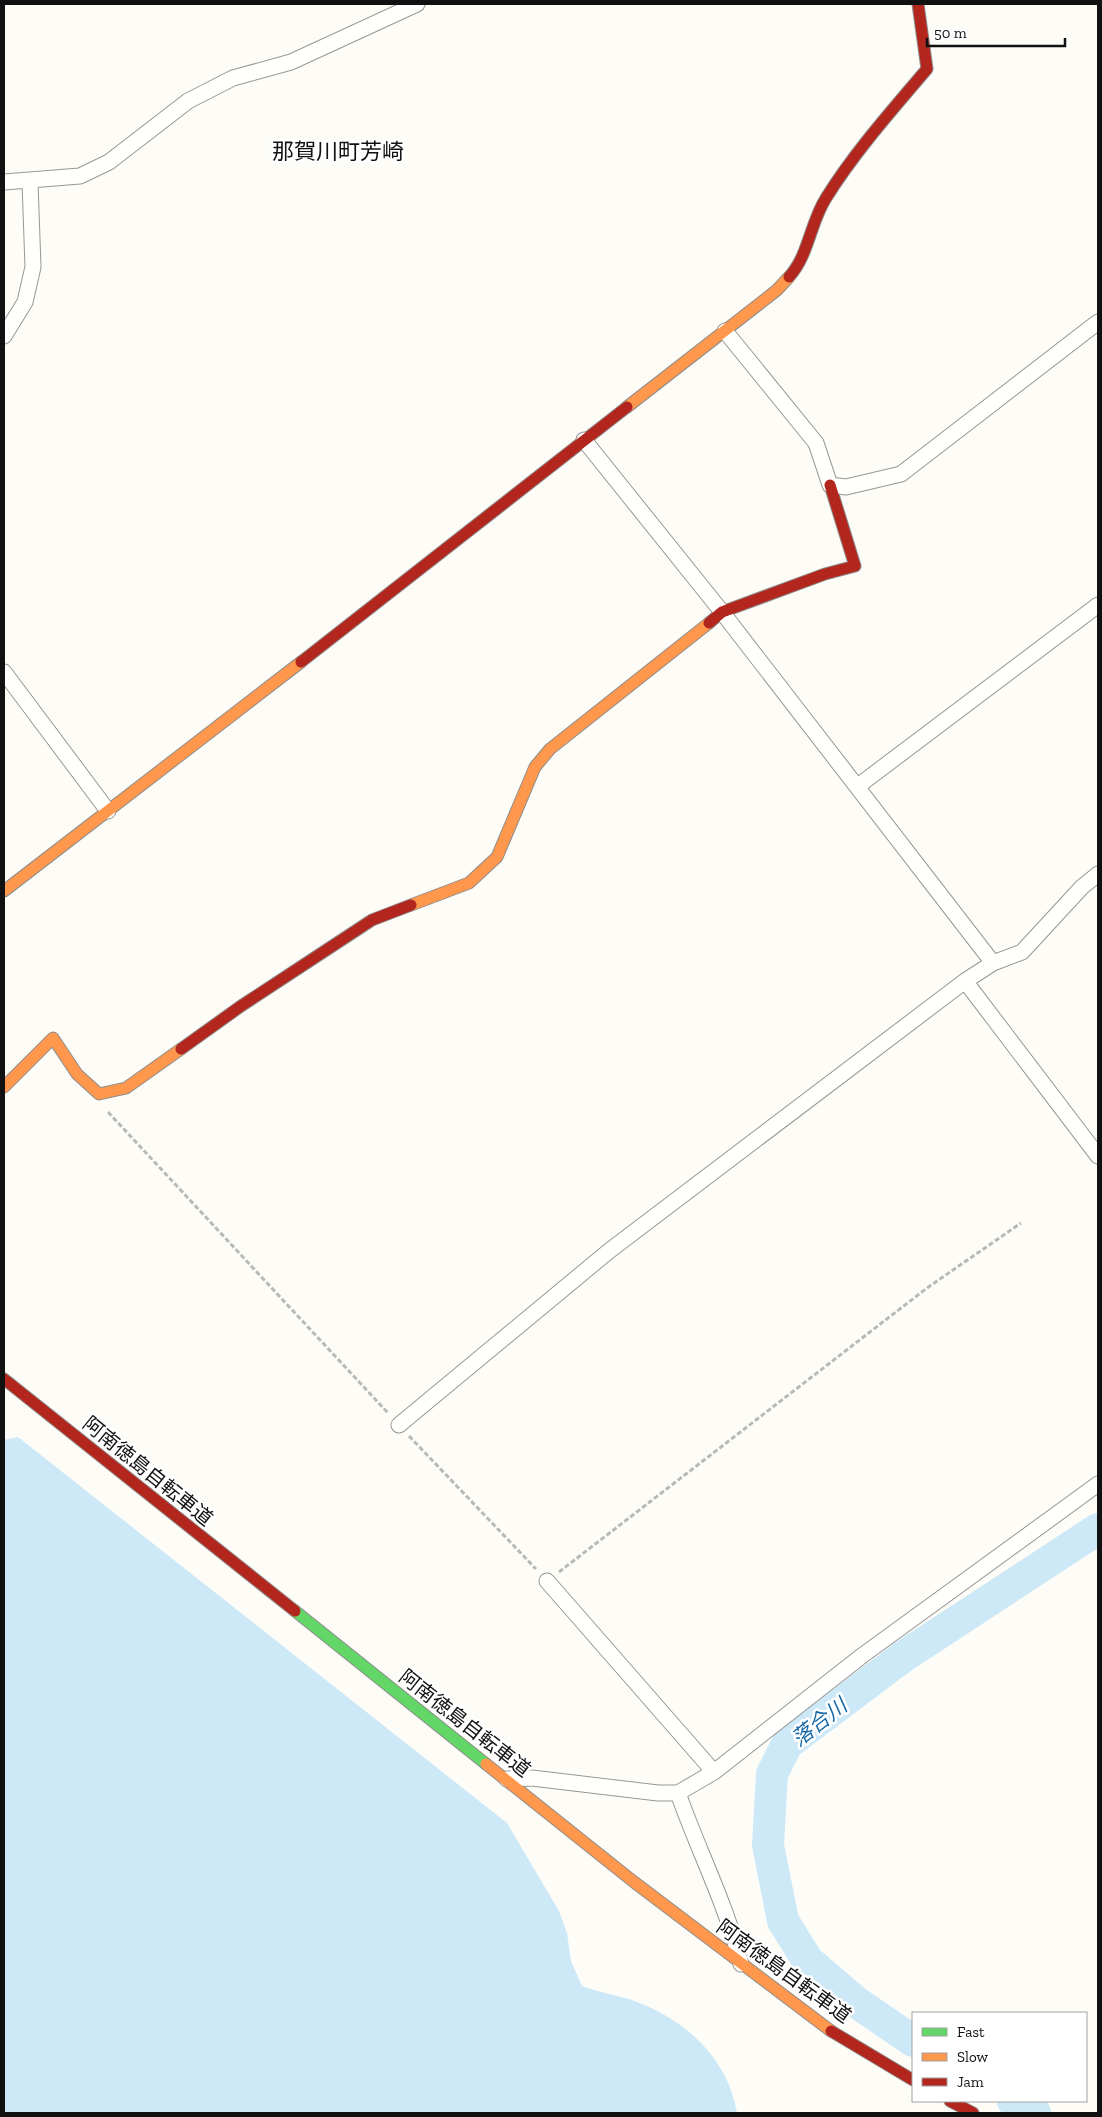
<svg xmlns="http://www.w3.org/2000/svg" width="1102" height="2117" font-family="'Zilla Slab','Noto Sans JP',serif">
	<rect width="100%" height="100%" fill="#fdfcf7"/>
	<path fill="#cde8f7" d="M18,1437L507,1823L559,1911L567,1933L571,1961L582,1986C600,1993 619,1995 637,2002C687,2021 728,2059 737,2113H4V1440Z"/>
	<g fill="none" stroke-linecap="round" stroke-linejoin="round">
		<path stroke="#cde8f7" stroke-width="32" d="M913,2041L856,2002L808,1961L783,1921L768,1845L772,1774L787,1744L904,1656L1098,1529
			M1013,2101L1035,2113"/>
		<defs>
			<path id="street" d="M4,182L80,176L109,162L188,101L233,78L291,62L417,4
				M725,331L816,443L830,485L846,487L901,474L1098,322
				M4,336L25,302L33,267L30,182
				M584,440L722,612L993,963
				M4,672L108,811
				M858,786L1098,605
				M965,981L1098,1156
				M399,1425L609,1251L965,981L993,963L1022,952L1082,887L1098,874
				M547,1581L714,1772
				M507,1779L532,1778L658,1793H678L714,1772L863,1655L1098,1484
				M678,1793C698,1850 727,1906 741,1964"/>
			<path id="fast" d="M295,1611L486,1764"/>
			<path id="slow" d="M627,407L777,290L789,277
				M4,891L301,662
				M411,905L469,883L497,857L535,767L550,749L709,623
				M4,1087L53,1038L77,1074L99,1094L126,1088L181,1049
				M486,1764L634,1882L831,2031"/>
			<path id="jam" d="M789,277C809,255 810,223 826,198C854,153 892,110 927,69L918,4
				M709,623L722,612L825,574L855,566L830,485
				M301,662L627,407
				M181,1049L241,1006L372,920L411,905
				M4,1379L295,1611
				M831,2031L913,2080
				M950,2101L973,2113"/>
		</defs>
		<use href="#street" stroke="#979795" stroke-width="17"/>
		<use href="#fast" stroke="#8e8d8b" stroke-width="13"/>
		<use href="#slow" stroke="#8e8d8b" stroke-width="13"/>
		<use href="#jam" stroke="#8e8d8b" stroke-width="13"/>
		<path stroke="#b9b9b8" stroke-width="3" stroke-dasharray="5 2.5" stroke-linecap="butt" d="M108,1112L388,1413
			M409,1436L536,1569
			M559,1572L927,1288L1021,1223"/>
		<use href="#street" stroke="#fffffe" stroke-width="15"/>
		<use href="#fast" stroke="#63d668" stroke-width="11"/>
		<use href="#slow" stroke="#ff974d" stroke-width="11"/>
		<use href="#jam" stroke="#b3261e" stroke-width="11"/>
	</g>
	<g text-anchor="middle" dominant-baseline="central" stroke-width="5" stroke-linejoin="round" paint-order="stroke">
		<g font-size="20" fill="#111" stroke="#fff">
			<text transform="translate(148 1471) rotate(39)">阿南徳島自転車道</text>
			<text transform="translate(465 1723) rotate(38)">阿南徳島自転車道</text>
			<text transform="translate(784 1971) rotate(36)">阿南徳島自転車道</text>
		</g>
		<g font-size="21" font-style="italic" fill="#1768a6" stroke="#fff">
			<text transform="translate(819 1722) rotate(-38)">落合川</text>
		</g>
		<g font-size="22" fill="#111" stroke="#fff">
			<text x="338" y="151">那賀川町芳崎</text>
		</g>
	</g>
	<rect width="1102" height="2117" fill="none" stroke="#111111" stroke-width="10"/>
	<rect x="912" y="2012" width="175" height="90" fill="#ffffff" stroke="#a0a0a0"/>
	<rect x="922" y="2028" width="25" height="8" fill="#63d668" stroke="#a0a0a0"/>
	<text x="957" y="2037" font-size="15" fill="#111111">Fast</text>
	<rect x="922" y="2053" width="25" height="8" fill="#ff974d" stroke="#a0a0a0"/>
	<text x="957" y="2062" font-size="15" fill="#111111">Slow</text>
	<rect x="922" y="2078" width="25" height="8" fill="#b3261e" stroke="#a0a0a0"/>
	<text x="957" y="2087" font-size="15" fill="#111111">Jam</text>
	<path d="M927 38v8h138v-8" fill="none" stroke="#111111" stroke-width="2.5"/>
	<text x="934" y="38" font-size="15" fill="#111111" stroke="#ffffff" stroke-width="4" paint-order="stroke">50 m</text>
</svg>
